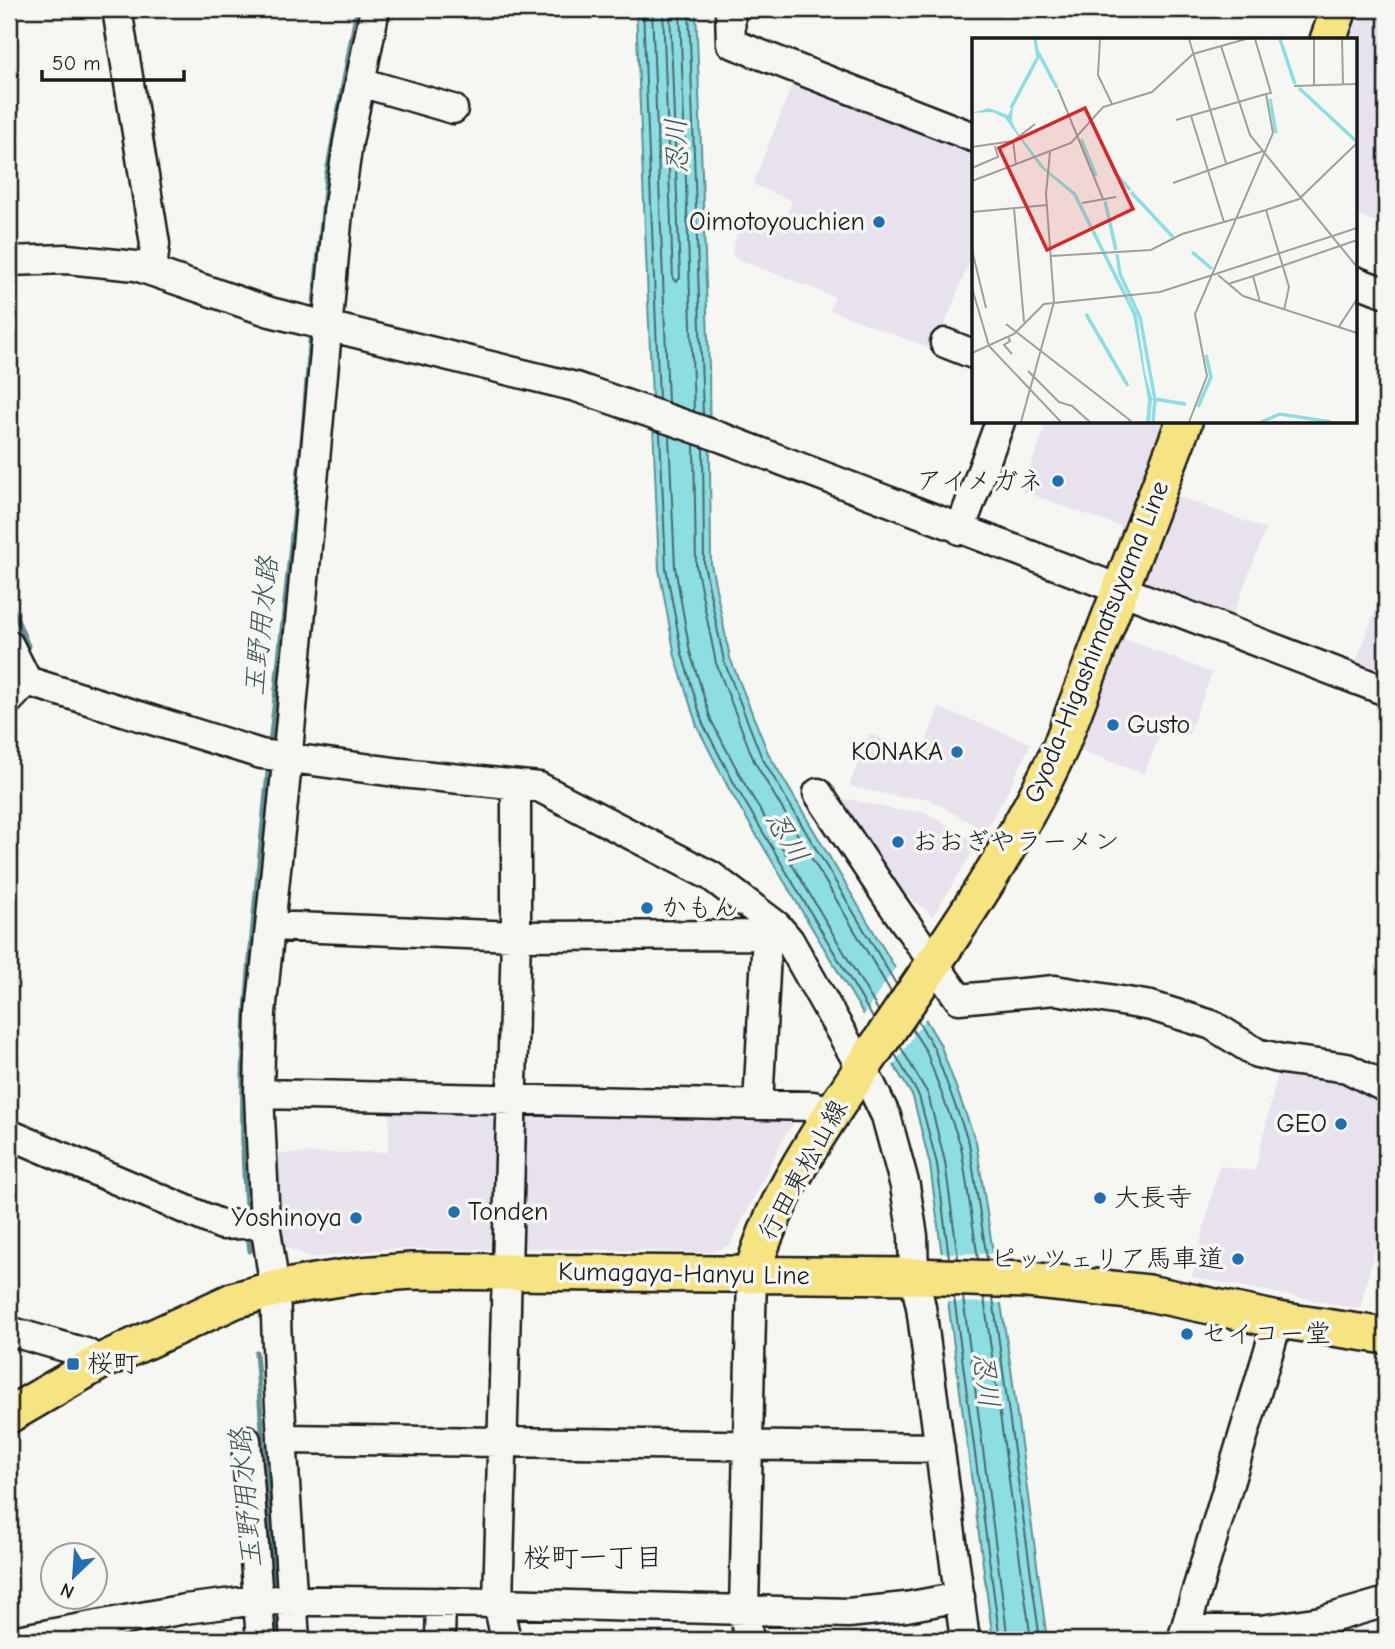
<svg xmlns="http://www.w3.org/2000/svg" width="1395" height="1649" font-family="'Comic Neue','Klee One',sans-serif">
	<rect width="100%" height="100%" fill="#f6f6f2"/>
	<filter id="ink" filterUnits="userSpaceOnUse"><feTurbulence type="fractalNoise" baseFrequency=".0143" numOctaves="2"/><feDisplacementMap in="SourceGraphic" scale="14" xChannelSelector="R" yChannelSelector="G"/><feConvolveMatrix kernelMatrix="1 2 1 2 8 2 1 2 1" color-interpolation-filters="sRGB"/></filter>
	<g filter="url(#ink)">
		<path fill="#e7e2ed" d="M1358,9L1386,10V210L1381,224L1355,214V40H1346Z
			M797,81L973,146V252L935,350L830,310L835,297L733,257L732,249L744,215L781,229L792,201L753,184L793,83Z
			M1047,422H1168L1127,529L1022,491Z
			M1172,494L1266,529L1231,620L1145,587L1141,577Z
			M1386,581V679L1362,670L1357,660Z
			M1117,636L1212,673L1188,735L1164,725L1144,774L1080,750L1077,743Z
			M939,708L1031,743L1007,793L985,831L927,798L899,797L849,786L869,734L921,754Z
			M828,798L853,800L895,810L925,812L978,843L933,916L874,868Z
			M1279,1068L1332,1072L1386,1097V1204L1360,1309L1192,1277L1219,1166L1255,1171Z
			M390,1107L501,1108L498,1249H385L311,1258L278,1243L274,1154L388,1152Z
			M519,1113L799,1115L784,1137L730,1245L711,1252L516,1248Z"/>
		<path fill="#8ddee3" stroke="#609093" stroke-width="2" d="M636,9H696L709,367L711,564L730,658L768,753L940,1044L976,1142L1011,1369L1047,1640H993L930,1165L913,1097L729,789L697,726L675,656L659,569Z"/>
		<path fill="#f6f6f2" d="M897,965L927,1016L891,1069L861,1019Z
			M938,1253L997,1254L1004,1303L945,1302Z"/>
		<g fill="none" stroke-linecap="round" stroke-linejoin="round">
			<path stroke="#496a6c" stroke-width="2" d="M643,9L659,399
				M652,9L668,402
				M663,9L673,279L676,282L680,278L670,9
				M680,9L694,411
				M689,9L703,414
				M660,433L666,568L682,654L703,724L735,785L873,1018
				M669,436L675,567L690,652L711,720L743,781L878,1010
				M694,445L696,565L716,663L754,761L891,992
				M703,448L704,564L724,661L761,756L896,984
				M918,1021L934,1048L969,1143L987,1259
				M912,1029L926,1051L961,1146L978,1259
				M900,1046L928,1094L945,1162L958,1258
				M895,1054L919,1096L937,1164L949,1258
				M954,1297L1000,1640
				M963,1297L1008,1640
				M984,1298L1031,1640
				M993,1298L1040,1640"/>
			<path stroke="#609093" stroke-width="5" d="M313,314L326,178L357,9
				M9,600L28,646
				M270,745L303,431L311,330
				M247,1217C233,1065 255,913 269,762
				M248,1233L250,1251
				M256,1352L275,1592
				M276,1609L279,1640"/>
			<defs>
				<path id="minor" d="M117,9L155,244L152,270
					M730,9L731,43L973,137
					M360,82L453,109
					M9,261L67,259L136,266L270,312L576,387L723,438L1386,691
					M1355,281L1386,293
					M945,343L973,354
					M960,530L1000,422
					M9,645L27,681L261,754L402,773L539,787L711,876L777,926L789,940L872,1087L886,1116L905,1186L913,1236L914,1276L921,1307L965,1640
					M9,700L27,681
					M818,793L890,901L959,999L1055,990L1151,1006L1212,1025L1257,1053L1282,1059L1347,1068L1386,1088
					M271,926L516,936L767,935L777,926
					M259,1094L813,1106L832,1111
					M758,1105L767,935
					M9,1134L222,1225L265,1223
					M9,1331L86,1353L100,1362
					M282,1439L940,1448
					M246,1440L261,1640
					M1186,1630H1261L1321,1621L1386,1602
					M17,1640L185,1609L257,1600L498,1603L848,1613L906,1607L960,1597
					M295,1640L278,1374L275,1289L265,1223L259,1094L261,1013L286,773L338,212L348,142L375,9
					M440,1640L441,1602
					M506,1640L498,1603L516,936V785
					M749,1640L744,1609L752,1275
					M1182,1640L1278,1320"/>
				<path id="major" d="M1328,40L1339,9
					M752,1275C773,1194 833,1111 880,1042C945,947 1012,853 1060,748L1184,422
					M9,1415L100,1362L235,1300L275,1289L315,1282L361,1275L411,1271L914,1276L1028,1280L1148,1293L1278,1320L1386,1336"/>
			</defs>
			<use href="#minor" stroke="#1c1c1c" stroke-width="33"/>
			<use href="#major" stroke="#1c1c1c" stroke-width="40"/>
			<use href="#minor" stroke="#f6f6f2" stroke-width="28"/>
			<use href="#major" stroke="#f6e381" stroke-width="35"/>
		</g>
	</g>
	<g fill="#1f6fb2" stroke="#f6f6f2" stroke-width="2.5">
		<circle cx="879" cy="222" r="7"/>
		<circle cx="1058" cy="481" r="7"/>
		<circle cx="1113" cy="725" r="7"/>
		<circle cx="957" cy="752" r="7"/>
		<circle cx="898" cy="842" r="7"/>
		<circle cx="647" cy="908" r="7"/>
		<circle cx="1341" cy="1124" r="7"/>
		<circle cx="1100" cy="1198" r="7"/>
		<circle cx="454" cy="1212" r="7"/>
		<circle cx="356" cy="1218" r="7"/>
		<circle cx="1238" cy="1259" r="7"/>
		<circle cx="1187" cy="1334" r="7"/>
		<rect x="66" y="1357" width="14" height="14" rx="3.5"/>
	</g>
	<g text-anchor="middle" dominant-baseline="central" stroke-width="7" stroke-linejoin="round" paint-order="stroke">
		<g font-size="26" fill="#1c1c1c" stroke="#f6f6f2" text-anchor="start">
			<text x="865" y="222" text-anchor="end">Oimotoyouchien</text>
			<text x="1044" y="481" text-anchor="end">アイメガネ</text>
			<text x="1127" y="725">Gusto</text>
			<text x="943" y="752" text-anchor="end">KONAKA</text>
			<text x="912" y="842">おおぎやラーメン</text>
			<text x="661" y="908">かもん</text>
			<text x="1327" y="1124" text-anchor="end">GEO</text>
			<text x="1114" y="1198">大長寺</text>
			<text x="468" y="1212">Tonden</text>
			<text x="342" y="1218" text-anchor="end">Yoshinoya</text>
			<text x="1224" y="1259" text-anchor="end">ピッツェリア馬車道</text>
			<text x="1201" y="1334">セイコー堂</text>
			<text x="87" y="1364">桜町</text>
		</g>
		<g font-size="26" fill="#1c1c1c" stroke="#f6f6f2">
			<text transform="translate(1097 642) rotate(-68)">Gyoda-Higashimatsuyama Line</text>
			<text transform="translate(803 1170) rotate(-61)">行田東松山線</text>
			<text transform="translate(684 1274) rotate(1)">Kumagaya-Hanyu Line</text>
		</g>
		<g font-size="28" font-style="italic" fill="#3e5658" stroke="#f6f6f2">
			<text transform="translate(677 146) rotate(-92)">忍川</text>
			<text transform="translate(261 626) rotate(-84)">玉野用水路</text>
			<text transform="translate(787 837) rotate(59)">忍川</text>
			<text transform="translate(986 1380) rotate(83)">忍川</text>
			<text transform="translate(246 1498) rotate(-95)">玉野用水路</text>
		</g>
		<g font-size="28" fill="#1c1c1c" stroke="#f6f6f2">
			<text x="593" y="1558">桜町一丁目</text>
		</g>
	</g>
	<g transform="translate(972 38)">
		<rect width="385" height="385" fill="#f6f6f2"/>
		<path d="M41,67L40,83L44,92L73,130L104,155L165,277L173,334L180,360H185L180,362L178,384H174L176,362L161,277L101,157L68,129L33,80L20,74L0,75L17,70L36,77Z" fill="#8ddee3"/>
		<path fill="none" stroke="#8ddee3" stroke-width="3.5" d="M308,1L323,46M66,14L85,50M327,50L384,103M298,61L304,95M39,70L66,19L63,1M109,101L124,138M141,132L158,152M159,154L201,199M133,163L144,212M220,214L240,231M145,216L148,236L168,279L183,362L181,384M114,276L156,348M182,361L214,366M183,361L212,366M226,369L239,339L234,317M289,384L308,376L359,384"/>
		<path fill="none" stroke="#9f9f9c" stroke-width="2" d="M128,1L126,37L140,66M217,1L254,125M342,1V47M370,1L371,47M249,8L278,97L385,229M322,48L385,46M86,51L131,161M219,78L252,184M204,82L294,56M41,103L44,127M0,109L41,103L63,86M0,130L26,119L23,108M0,143L99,105L131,69L180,54L221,16L274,1M201,145L291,113M110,165L144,159M42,170L52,284M0,174L75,167M0,212L14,270M79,218L179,212L210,196L294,172M246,237L271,258L385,295M281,238L385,202M256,246L281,238L288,264M0,250L17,308L89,384M312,272L317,249L294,172L327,161L385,105M34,286L159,383M366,290L385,261M36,299L38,303L32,307L40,316M0,315L42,296L72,266L188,254L385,190M56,333L87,364L100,368L118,384M49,384L82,264L74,156L78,114M217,384L235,338L223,276L301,95L294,56L299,55L283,1"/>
		<path fill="#d62828" fill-opacity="0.15" stroke="#d62828" stroke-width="3.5" d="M113,70L161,171L75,212L27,110Z"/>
		<rect width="385" height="385" fill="none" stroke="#1c1c1c" stroke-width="3.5"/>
	</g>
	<rect width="1395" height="1649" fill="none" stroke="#f6f6f2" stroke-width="35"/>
	<rect x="18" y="18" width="1360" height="1614" fill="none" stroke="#1c1c1c" stroke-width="2.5" filter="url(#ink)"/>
	<g transform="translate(74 1576) rotate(205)"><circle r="33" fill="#f6f6f2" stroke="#9f9f9c" stroke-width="2"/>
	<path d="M0-5L12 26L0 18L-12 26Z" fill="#1f6fb2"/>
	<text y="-10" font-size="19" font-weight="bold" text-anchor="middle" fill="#1c1c1c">N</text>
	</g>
	<path d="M42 70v10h142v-10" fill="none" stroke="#1c1c1c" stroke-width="3.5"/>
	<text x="52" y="70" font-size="21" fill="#1c1c1c" stroke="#f6f6f2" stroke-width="5" paint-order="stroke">50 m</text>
</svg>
